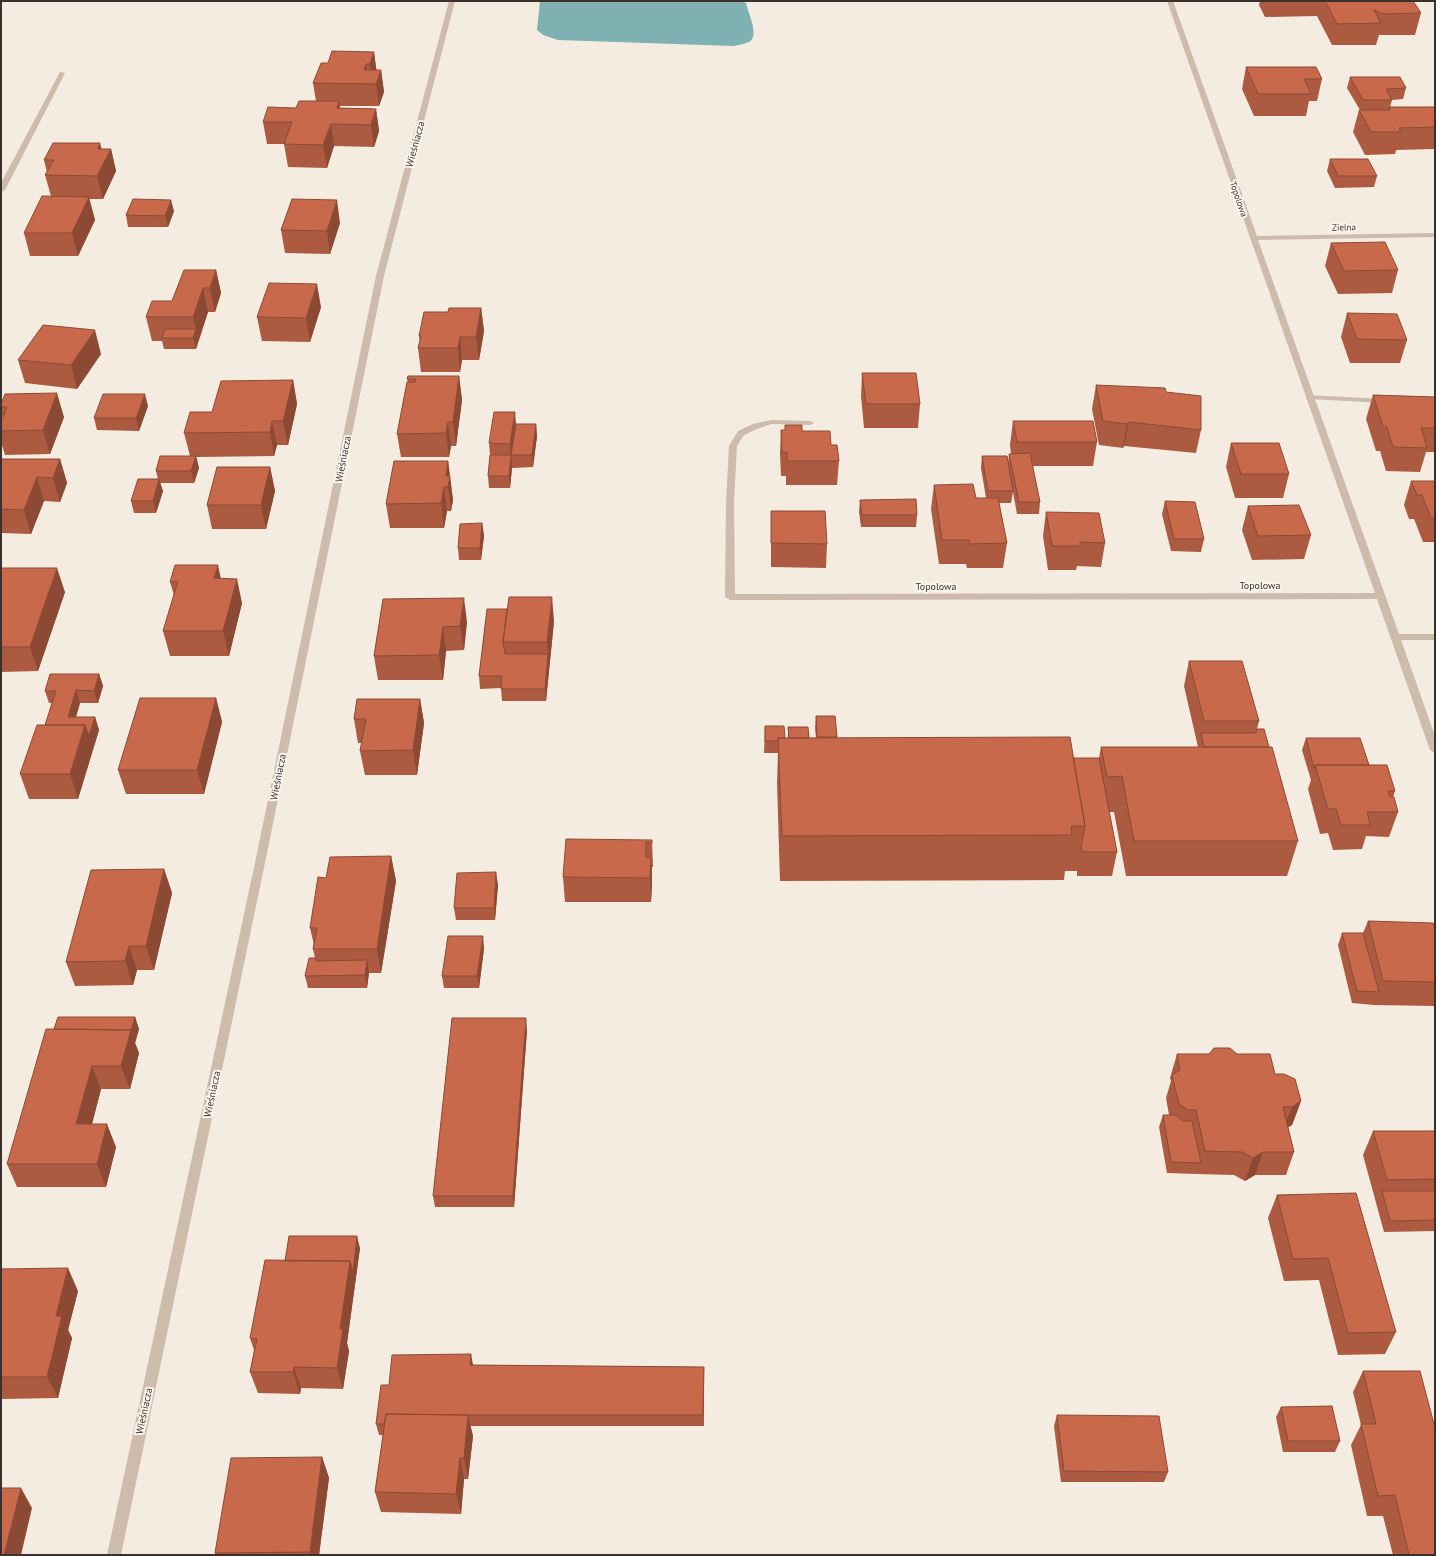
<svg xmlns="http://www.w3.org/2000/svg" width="1436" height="1556" font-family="'PT Sans',sans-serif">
	<rect width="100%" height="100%" fill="#f4ebe1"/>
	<path fill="#7fb0b2" d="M540,1H741L746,3C748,13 760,36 749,42C744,44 738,45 733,46L558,40L543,35L537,30Z"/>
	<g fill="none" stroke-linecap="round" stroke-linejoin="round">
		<path fill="#cdbbac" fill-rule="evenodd" d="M1306,395L1385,399L1389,401L1385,403L1309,399H1306Z"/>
		<path fill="#cdbbac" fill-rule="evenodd" d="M449,1H455L384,276L266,858L121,1555H107L256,858L376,276Z
			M1167,1H1173L1257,236L1435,233V237L1258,240L1399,634H1435V640H1401L1435,736V753L1430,750L1377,599L730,600L725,597L726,502L729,446L738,431L753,424L772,420L810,421L814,423L810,425L772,424L759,428L744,435L737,446L734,502L735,594L1375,593Z
			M60,72L65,73L5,190L1,192V183Z"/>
	</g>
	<path fill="#ac5a40" d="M1260,1H1413L1421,13L1415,35H1379L1376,45H1332L1317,16L1265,17L1259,5Z
		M374,52L376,70H381L384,92L379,106H340V108L376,109L379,131L374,147L334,146L327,168L288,167L284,144H267L263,122L296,108L316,101L313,83L328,63Z
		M1246,67L1322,79L1317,101H1309L1306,116H1254L1242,89Z
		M1350,77L1406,88L1403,99L1392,100L1390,107H1435V149L1396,150L1395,154L1365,155L1353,132L1359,110H1360L1347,88Z
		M102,149H111L116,171L103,199H89L95,220L78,256H30L24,233L51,196L45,175L47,172L44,160Z
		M1330,159L1377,176L1374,187L1335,188L1327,171Z
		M174,211L168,227H128L126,215Z
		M340,223L330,254L285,253L281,230Z
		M1331,243L1398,270L1392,293L1338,294L1325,266Z
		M216,270L221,293L215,312H208L196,349H164L162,341H152L146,317L172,301Z
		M321,307L310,342L262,341L257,317Z
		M481,308L484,331L479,360H462L460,372H421L418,348L420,342L419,336L448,312Z
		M1347,313L1407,340L1400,363H1350L1341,337Z
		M101,354L77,389L25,383L18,360Z
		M862,373L920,404L918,428H864L861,396Z
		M459,376L462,400L456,446H451L449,457H401L397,434L408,382L407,379Z
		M293,380L297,404L288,445H277L274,456L196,457L199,468L194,483H160L163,491L156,513H134L131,501L158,479L156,471L190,456L184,433L212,412Z
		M1096,385L1166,392L1201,430L1196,453L1124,446L1123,448L1099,445L1092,409Z
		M1373,395L1435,397V452H1426L1420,472L1386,471L1380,451H1376L1366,419Z
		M1,404L64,417L50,454L5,455L1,442V422L3,418L1,412Z
		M148,406L139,431L97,430L94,418Z
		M1013,421L1097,442L1093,466H1032L1040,502L1039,514H1017L1013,492L1011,503H999L1007,543L1003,568H967L966,564H939L931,509L934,485L976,498H986L981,468L982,456L1008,463L1009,454H1011L1010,445Z
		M516,424H536L537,436L533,467L512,468L510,488H489L488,476L490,455L489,443Z
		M781,430L802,431L831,445L839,461L837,485H786V476H781L780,454Z
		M1231,443L1289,474L1283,498H1235L1226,467Z
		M1,459H60L67,483L60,502L44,501L31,534L1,533Z
		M448,461L453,500L451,511H447L444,528H390L386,504Z
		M270,467L275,491L266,529H212L207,505Z
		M1411,481H1435V542H1423L1414,519H1409L1404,505Z
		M860,500L917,515L916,527H861L859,512Z
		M1165,501L1204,539L1201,552L1171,551L1162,514Z
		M1248,506L1311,535L1304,559L1252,560L1242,530Z
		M771,511L827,544L826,568L771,567Z
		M1046,512L1105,543L1101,567L1077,566L1076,570H1048L1043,536Z
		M482,523L484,536L481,560H459L458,548Z
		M1,568L65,592L38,671L1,672Z
		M221,578L242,603L229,656H170L163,631L174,595L170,582Z
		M383,599L467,622L464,650L446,651L443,680H378L374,656Z
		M487,609L554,621L546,701H502L501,688L480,689L479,676Z
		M1189,661L1259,721L1257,729L1269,747L1298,841L1287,876H1126L1114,812H1109L1117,852L1112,876H1077V871H1065L1064,880L780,881L777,783L778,753H764L765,726L785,738H788V727L809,738H816L815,728L816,716H835L837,738L1073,758H1099L1101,747H1198L1184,686Z
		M99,674L103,686L98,703H80L76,717H95L99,730L78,799H29L20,774L45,725L52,703H49L45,691Z
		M216,698L222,722L204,794H126L118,770Z
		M420,699L424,723L417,775H365L360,751L362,743H358L354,719Z
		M1306,738L1369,765L1395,791L1393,797L1398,812L1389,837L1366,836L1362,849L1333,850L1328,833L1320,834L1308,789L1311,780L1302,750Z
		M652,840L653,867H652V882L651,902H565L563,877Z
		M391,856L396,881L381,973H369L367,988H308L305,976L315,958L313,949L314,945L310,928L326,878Z
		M164,869L172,893L154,970H137L133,985L75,986L66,962Z
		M498,885L495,920H456L454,908Z
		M1368,921L1435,928V1006L1374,1005L1352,1003L1338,945L1342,933H1363Z
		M484,948L479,988H444L442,976Z
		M135,1017L139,1029L135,1043L139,1053L130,1089H101L92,1124L116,1147L106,1187H17L7,1164L54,1029Z
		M527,1030L514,1207H435L433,1196Z
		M1177,1054H1237L1275,1074L1301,1101L1292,1125L1288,1127L1294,1152L1286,1175H1255L1245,1181L1234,1175L1197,1174L1167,1173L1159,1127L1163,1115H1169L1166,1098L1171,1081L1170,1078Z
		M1373,1131H1435V1231L1384,1232L1363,1155Z
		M1277,1195L1396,1332L1385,1354L1338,1355L1319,1280L1284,1281L1268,1218Z
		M360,1248L347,1343L349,1351L343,1389L301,1388L300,1394L258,1393L250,1372L254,1350L250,1338L285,1261Z
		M1,1269L78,1291L68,1330L72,1338L58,1398L1,1399Z
		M473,1365L704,1367V1426H470L473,1436L468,1479H464L461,1514L381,1512L375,1492L383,1435H379L376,1424L389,1385Z
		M1363,1371L1435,1555H1393L1383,1516H1367L1351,1445L1361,1425L1353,1392Z
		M1281,1407L1340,1441L1335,1452H1283L1276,1417Z
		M1057,1415L1168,1472L1164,1482H1061L1054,1426Z
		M322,1457L329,1478L319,1555H216L215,1553Z"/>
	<path fill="#8c4a34" d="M374,52L377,74L372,84L370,64Z
		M366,64L369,84L364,70Z
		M381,70L384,92L379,106L376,84Z
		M339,101L342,123L337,108Z
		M376,109L379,131L374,147L371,125Z
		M331,124L334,146L327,168L323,145Z
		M100,143L105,161L111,149L116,171L103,199L97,176L98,149Z
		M89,197L95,220L78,256L72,233Z
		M171,200L174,211L168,227L165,216Z
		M337,200L340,223L330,254L327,231Z
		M216,270L221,293L215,312L210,288Z
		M317,284L321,307L310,342L306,318Z
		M203,288L208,312L196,349L193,338L196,329L193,317Z
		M481,308L484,331L479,360L476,337Z
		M95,330L101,354L77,389L71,365Z
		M460,337L462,360L460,372L458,348Z
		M459,376L462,400L456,446L453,422Z
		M293,380L297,404L288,445L283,421Z
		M57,393L64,417L50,454L43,430Z
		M145,394L148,406L139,431L136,418Z
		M515,412L517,436L511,455L510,444Z
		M272,421L277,445L274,456L270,432Z
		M448,422L451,446L449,457L446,433Z
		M1129,422L1124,446L1123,448L1127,424Z
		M536,424L537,436L533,467L532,455Z
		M511,455L512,468L510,488L509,476Z
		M196,456L199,468L194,483L191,471Z
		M60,459L67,483L60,502L53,478Z
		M448,461L453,500L451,511L448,487L446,476Z
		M270,467L275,491L266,529L261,505Z
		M37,477L44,501L31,534L24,510Z
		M159,479L163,491L156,513L153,501Z
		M444,487L447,511L444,528L441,503Z
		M482,523L484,536L481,560L480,548Z
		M218,565L223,589L214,578Z
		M57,568L65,592L38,671L30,647Z
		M237,579L242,603L229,656L223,631Z
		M552,597L554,621L546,701L545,689L548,654L547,642Z
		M464,598L467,622L464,650L460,626Z
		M443,627L446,651L443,680L439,655Z
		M99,674L103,686L98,703L94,691Z
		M76,690L80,703L72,730L68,717Z
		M216,698L222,722L204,794L197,770Z
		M420,699L424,723L417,775L413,750Z
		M95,717L99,730L78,799L70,774L85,725Z
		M391,856L396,881L381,973L377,949Z
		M651,858L652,882L651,902L650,878Z
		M164,869L172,893L154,970L146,946Z
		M496,872L498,885L495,920L494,908Z
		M483,936L484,948L479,988L477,976Z
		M129,946L137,970L133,985L125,961Z
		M367,960L369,972L367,988L365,975Z
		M135,1017L139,1029L135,1043L139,1053L130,1089L121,1066L131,1030Z
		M526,1018L527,1030L514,1207L513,1196Z
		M92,1066L101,1089L86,1147L76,1124Z
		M1301,1101L1292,1125L1283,1130L1292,1107Z
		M107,1124L116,1147L106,1187L97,1164Z
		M1263,1152L1255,1175L1245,1181L1253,1158Z
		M357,1236L360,1248L347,1343L349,1351L343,1389L337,1368L340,1329L350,1261Z
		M68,1268L78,1291L68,1330L72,1338L58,1398L47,1377L56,1316Z
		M471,1354L473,1365H470Z
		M294,1367L301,1388L300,1394L293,1372Z
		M468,1415L473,1436L468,1479L464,1458Z
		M322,1457L329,1478L319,1555H311L310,1552Z
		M460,1458L464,1479L461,1514L456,1494Z
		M21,1488L32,1508L21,1555H4Z"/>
	<path fill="#c8694b" stroke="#8c4a34" d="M1325,1H1413L1421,13L1384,14L1374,10L1381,23L1337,24Z
		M332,51L374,52L370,64H366L364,70H381L376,84L313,83L321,63H328Z
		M1246,67H1316L1322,79H1304L1311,94H1258Z
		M1350,77H1400L1406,88L1386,89L1392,100H1363Z
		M299,101H339L337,108L376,109L371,125L331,124L323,145L284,144L292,122H263L268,107L296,108Z
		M1389,107H1435V127L1399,128L1401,132H1371L1359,110H1390Z
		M53,143H100L98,149H111L97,176L45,175L54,160H44Z
		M1330,159H1368L1377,176H1338Z
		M42,196L89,197L72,233H24Z
		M133,199L171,200L165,216L126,215Z
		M292,199L337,200L327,231L281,230Z
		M1385,242L1398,270L1344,271L1331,243Z
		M184,270H216L210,288H203L193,317H146L152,301H172Z
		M269,283L317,284L306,318L257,317Z
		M449,308H481L476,337H460L458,348H418L421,336H419L424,312H448Z
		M1347,313L1397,314L1407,340L1357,339Z
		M43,325L95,330L71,365L18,360Z
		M165,329H196L193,338H162Z
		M862,373H916L920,404H866Z
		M408,376H459L453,422H448L446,433L397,434L407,382H415L416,379H407Z
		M293,380L283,421H272L270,432L184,433L190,412H212L221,381Z
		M1096,385L1165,388L1166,392L1201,396V430L1129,422L1127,424L1103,421Z
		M57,393L43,430L1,431V422L7,407H1V404L5,394Z
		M103,394H145L136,418H94Z
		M1373,395L1435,397V428H1421L1427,448L1393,447L1387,427H1383Z
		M494,412H515L510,444L489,443Z
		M1013,421H1093L1097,442H1017Z
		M516,424H536L532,455H511Z
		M785,425H802V431H830L831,445H837L839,461H787V452L782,453L781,430H785Z
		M1231,443H1279L1289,474H1241Z
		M1030,453L1040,502H1019L1009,454Z
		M490,455H511L509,476H488Z
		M160,456H196L191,471H156Z
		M982,456H1007L1013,491H988Z
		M1,459H60L53,478L37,477L24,510L1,509Z
		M394,461H448L446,476H450L448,487H444L441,503L386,504Z
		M217,467H270L261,505H207Z
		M138,479H159L153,501H131Z
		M1411,481H1435V518H1431L1422,495H1417Z
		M973,484L976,498H998L1007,543L970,544L969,540H942L934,485Z
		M916,499L917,515H862L860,500Z
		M1165,501L1195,502L1204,539H1174Z
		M1299,505L1311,535L1258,536L1248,506Z
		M771,511H825L827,544L771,543Z
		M1046,512L1099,513L1105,543L1080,542V546H1052Z
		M482,523L480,548H458L460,524Z
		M175,565H218L214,578L237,579L223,631H163L178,581L170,582Z
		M1,568H57L30,647H1Z
		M509,597H552L547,642H503Z
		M464,598L460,626L443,627L439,655L374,656L383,599Z
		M487,609H507L503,642L505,654H548L545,689H501L502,676H479Z
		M1189,661H1242L1259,721H1204Z
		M50,674H99L94,691L76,690L68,717H95L89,736L85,725H45L56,691H45Z
		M140,698H216L197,770H118Z
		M357,699H420L413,750L360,751L366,719H354Z
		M816,716H835L837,737H817Z
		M37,725H85L70,774H20Z
		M765,726H784L785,738H778V741H765Z
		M788,727H808L809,738H789Z
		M1257,729H1264L1269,747H1204L1201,733H1256Z
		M1070,737L1085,826H1071L1072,835L782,836L778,738Z
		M1306,738H1360L1369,765H1315L1314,768Z
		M1101,747H1272L1298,841H1134L1122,776L1107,777Z
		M1073,758H1099L1117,852H1082L1081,847L1085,826Z
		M1315,765H1387L1395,791H1388L1390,797H1394L1398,812H1367L1370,825H1341L1336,809H1328Z
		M566,839L652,840V843L646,842V857L651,858L650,878L563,877Z
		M391,856L377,949H313L317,928H310L318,877L326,878L330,857Z
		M164,869L146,946H129L125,961L66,962L91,870Z
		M496,872L494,908H454L457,873Z
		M1368,921L1433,923L1435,928V982L1383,981Z
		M1342,933H1363L1379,992L1357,991Z
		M448,936H483L477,976H442Z
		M309,958H315L316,961L367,960L365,975L305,976Z
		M58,1017H135L131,1031V1030L54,1029Z
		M452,1018H526L513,1196H433Z
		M46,1029L131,1030L121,1066H92L76,1124H107L97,1164H7Z
		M1214,1048H1230L1237,1054H1270L1275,1074H1284L1295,1079L1301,1101L1292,1107H1283L1294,1152H1263L1253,1158L1242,1152L1205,1151L1196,1110H1188L1179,1104L1172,1075L1180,1070L1177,1054H1209Z
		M1163,1115H1175L1184,1121H1192L1201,1163L1171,1162Z
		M1373,1131H1435V1179L1387,1180Z
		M1382,1191H1435V1220L1390,1221Z
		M1356,1193L1396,1332L1348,1333L1328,1258L1293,1259L1277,1195Z
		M289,1236H357L353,1272L350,1261H285Z
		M265,1260L350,1261L340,1329H343L337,1368L294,1367L293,1372H250L257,1339L250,1338Z
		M68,1268L56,1316H62L47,1377H1V1269Z
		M471,1354L470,1365L704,1367L703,1415H465L386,1414L384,1424H376L381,1385H389L392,1355Z
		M1363,1371H1420L1435,1428V1555H1409L1395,1495L1378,1496L1361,1424H1376Z
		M1332,1406L1340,1441H1288L1281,1407Z
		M386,1414L468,1415L464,1458H460L456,1494L375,1492Z
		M1057,1415L1159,1416L1168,1472L1064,1471Z
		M322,1457L310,1552L215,1553L231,1458Z
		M1,1488H21L4,1555H1Z"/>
	<g text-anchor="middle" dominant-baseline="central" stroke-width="4" stroke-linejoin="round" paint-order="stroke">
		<g font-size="9" fill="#3b302b" stroke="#fbf5ee">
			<text transform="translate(1239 199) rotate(71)">Topolowa</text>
			<text transform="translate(1344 227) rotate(-1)">Zielna</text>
		</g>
		<g font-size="10" fill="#3b302b" stroke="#fbf5ee">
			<text transform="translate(415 144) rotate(-75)">Wieśniacza</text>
			<text transform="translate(343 459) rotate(-79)">Wieśniacza</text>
			<text x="1260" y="585">Topolowa</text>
			<text x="936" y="586">Topolowa</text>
			<text transform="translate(278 777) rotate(-79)">Wieśniacza</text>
			<text transform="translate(212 1094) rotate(-78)">Wieśniacza</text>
			<text transform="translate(144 1411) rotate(-78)">Wieśniacza</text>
		</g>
	</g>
	<rect width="1436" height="1556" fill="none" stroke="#3b302b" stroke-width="4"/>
</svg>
